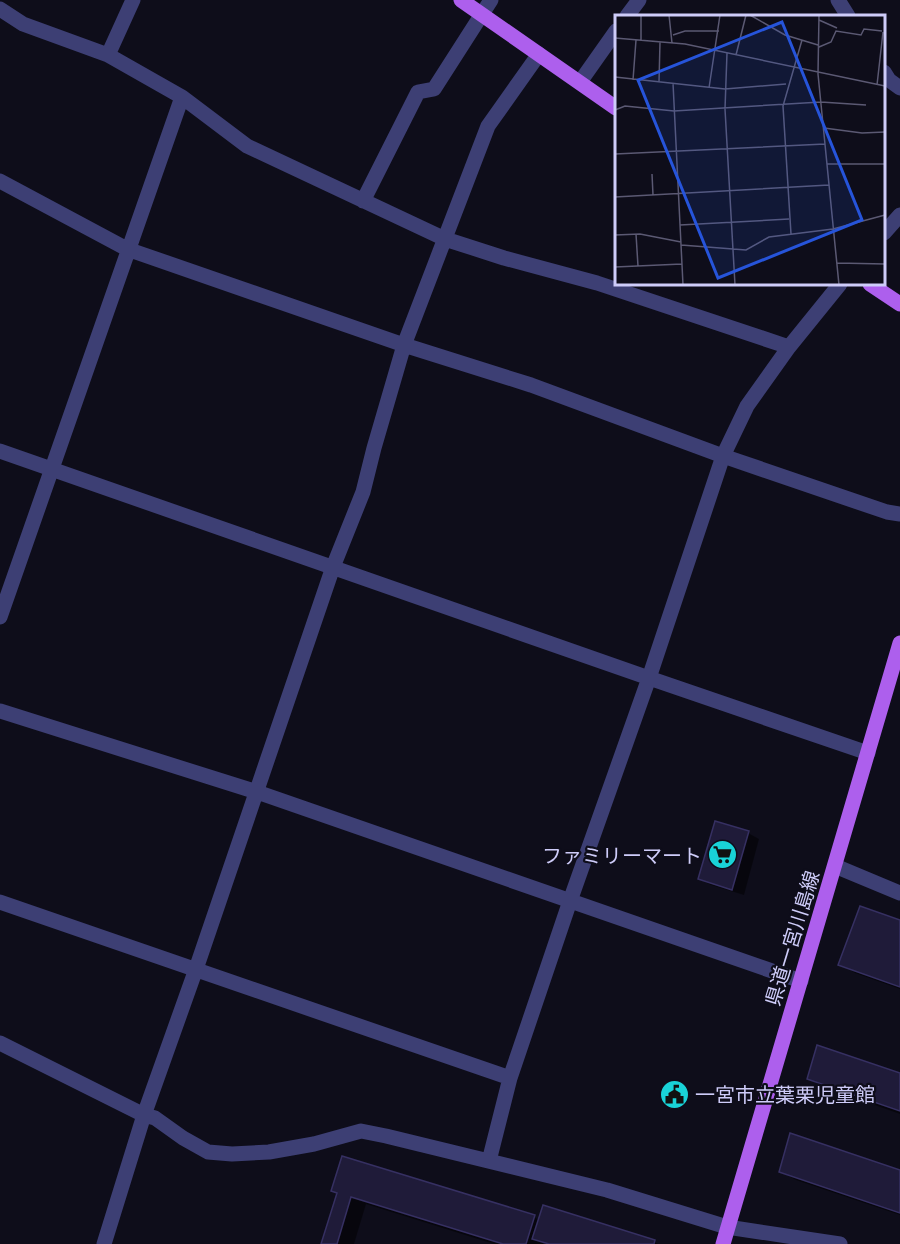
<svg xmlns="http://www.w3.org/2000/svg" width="900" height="1244" font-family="'Asap Condensed','Noto Sans JP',sans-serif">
	<rect width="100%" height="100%" fill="#0e0d1a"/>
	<path fill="#0007" d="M748,833L759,839L744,895L711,885L699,879Z
		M900,922V989L855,973L840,964Z
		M900,1075V1114L824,1087L809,1079Z
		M781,1172H900V1215L796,1180Z
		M338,1193L534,1217L539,1220L654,1242L658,1244H554L544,1241L543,1244H494L366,1204L354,1244H323Z"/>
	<path fill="#1f1b39" stroke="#363062" stroke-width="1.5" d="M715,821L749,831L732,890L698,879Z
		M860,906L900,920V987L838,965Z
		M817,1045L900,1073V1111L807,1079Z
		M790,1133L900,1170V1213L779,1172Z
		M342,1156L535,1215L526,1244H503L351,1197L337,1244H321L337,1193L331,1191Z
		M543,1205L655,1240L654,1244H549L532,1239Z"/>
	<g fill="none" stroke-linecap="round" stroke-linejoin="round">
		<path stroke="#3d3f74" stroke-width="15" d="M838,0L848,16
			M0,9L23,24L108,55L182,97L247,146L445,239L504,258L597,283L789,347
			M627,16L639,0
			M108,55L133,0
			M884,72L889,80L900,88
			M580,82L616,31
			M0,181L127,249L404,345L531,385L723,456L887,512L900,514
			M363,201L418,92L434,89L491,0
			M884,233L900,215
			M0,451L649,678L868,753
			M0,617C62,444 120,270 182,97
			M0,711L257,792L801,981
			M835,866L900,893
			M0,902L510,1078
			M0,1043L144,1115L155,1118L183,1138L208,1152L232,1154L269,1152L314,1144L361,1131L386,1136L607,1190L727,1227L840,1244
			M489,1161L510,1078L570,901L649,678L723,456L747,406L789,347L840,284
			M104,1244L144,1115L196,969L333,567L363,492L374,448L404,345L488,126L539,54"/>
		<path stroke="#ad5fed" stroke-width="15" d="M461,0L616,108
			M870,284L900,304
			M723,1244L900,643"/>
	</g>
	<defs>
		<symbol id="supermarket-disc" viewBox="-11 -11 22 22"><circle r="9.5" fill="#19d3d8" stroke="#0e0d1a"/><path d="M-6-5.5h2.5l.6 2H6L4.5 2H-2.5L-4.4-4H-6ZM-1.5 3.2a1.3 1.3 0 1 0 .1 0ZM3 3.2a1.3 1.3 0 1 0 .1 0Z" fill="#111"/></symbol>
		<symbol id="civic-disc" viewBox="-11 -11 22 22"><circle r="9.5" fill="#19d3d8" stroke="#0e0d1a"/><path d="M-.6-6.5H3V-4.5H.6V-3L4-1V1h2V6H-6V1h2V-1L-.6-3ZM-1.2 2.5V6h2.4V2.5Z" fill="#111"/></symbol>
	</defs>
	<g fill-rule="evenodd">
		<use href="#supermarket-disc" x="706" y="838" width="33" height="33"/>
		<use href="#civic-disc" x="658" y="1078" width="33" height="33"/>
	</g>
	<g text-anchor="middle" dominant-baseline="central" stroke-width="4.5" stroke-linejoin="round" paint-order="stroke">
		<g font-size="20" fill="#ceccf9" stroke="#0e0d1a" text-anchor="end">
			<text x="702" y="855">ファミリーマート</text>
			<text x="695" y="1094" text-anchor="start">一宮市立葉栗児童館</text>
		</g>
		<g font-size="20" fill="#ceccf9" stroke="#0e0d1a">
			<text transform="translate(792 938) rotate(-73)">県道一宮川島線</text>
		</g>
	</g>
	<g transform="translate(615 15)">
		<rect width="270" height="270" fill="#0e0d1a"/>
		<path fill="none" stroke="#5b5973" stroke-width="1.5" d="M26,0V25M54,0L57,28M135,0L170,20L203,30M204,0L203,59L224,270M204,5L222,13M58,20L70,16H104M0,23L70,29L270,71M204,32L216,27L221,16L246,20L249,14L267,16M112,38L110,94L120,270M121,40L131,0M0,62L110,74L171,69M18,65L21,25M44,67L45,27M58,68L68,270M262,70L268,17M94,73L105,0M0,95L10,91L59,96L206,87L251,90M209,113L247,118L270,117M0,139L210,129M212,149H270M37,159L38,180M0,182L214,170M65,210L174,204M21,219L23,251M176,219L168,91L187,25M0,220L25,219L66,227M66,230L131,235L154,222L218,214L270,200M222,248L270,249M0,252L67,249"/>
		<path fill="#2654da" fill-opacity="0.15" stroke="#2654da" stroke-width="3" d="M167,7L247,205L103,263L23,65Z"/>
		<rect width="270" height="270" fill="none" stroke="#ceccf9" stroke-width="3"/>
	</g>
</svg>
